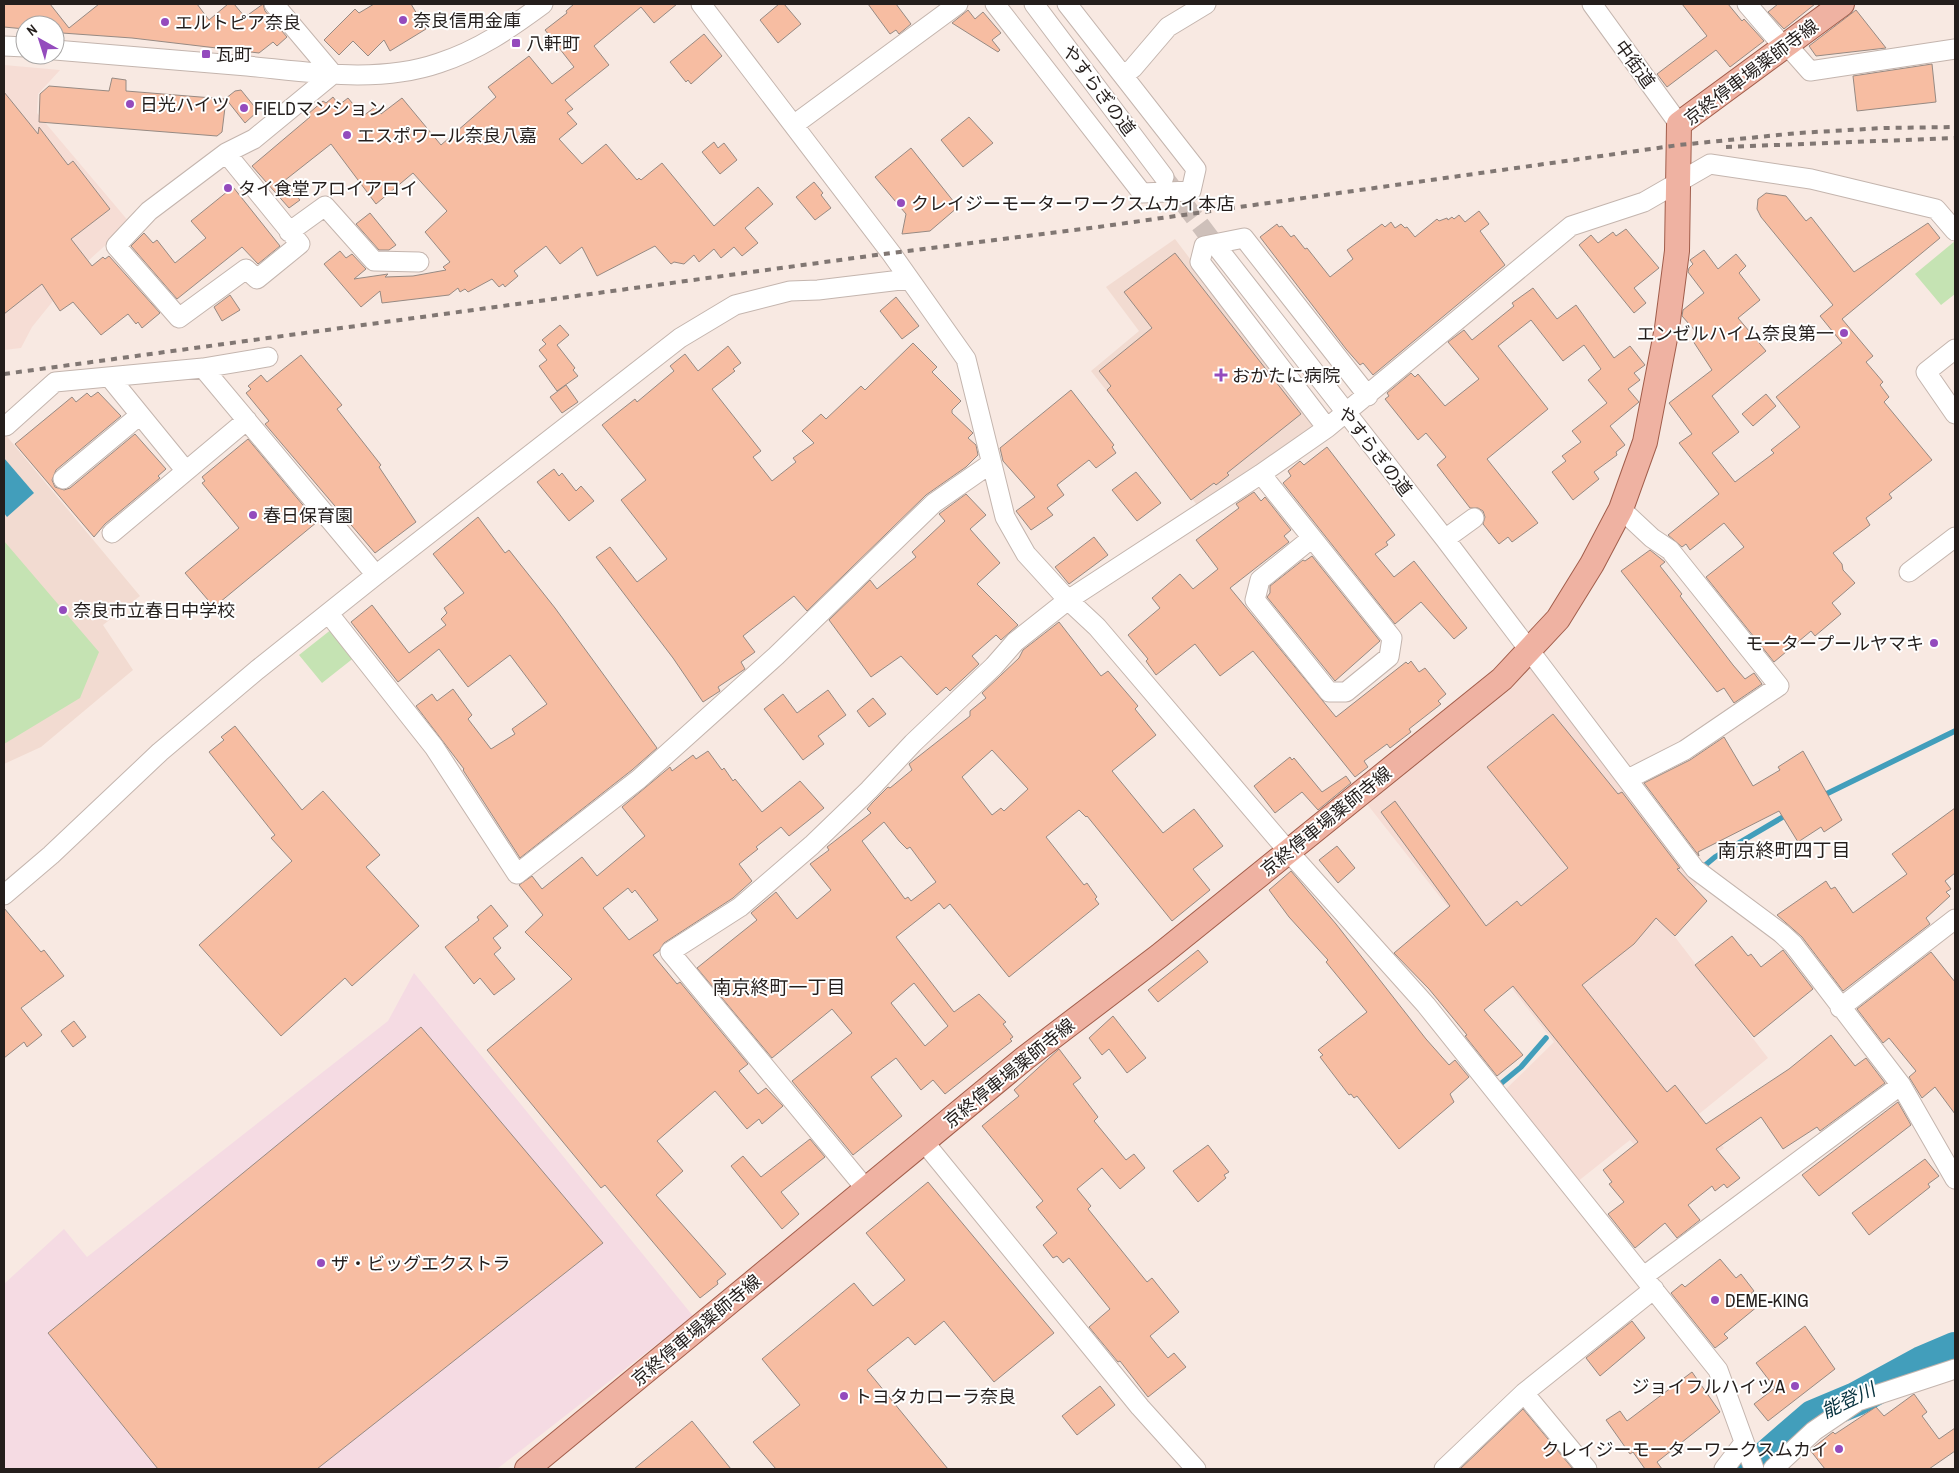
<svg xmlns="http://www.w3.org/2000/svg" width="1959" height="1473" font-family="'Archivo Narrow','Noto Sans JP',sans-serif">
	<rect width="100%" height="100%" fill="#f8e9e2"/>
	<path fill="#f5dbe3" d="M414,973L693,1316L497,1469H4V1284L64,1229L87,1257L388,1021Z"/>
	<path fill="#f6ddd5" d="M4,65L60,70L38,94L37,113L130,223L78,270L32,327L21,348L4,350Z
		M1530,664L1698,883L1665,924L1768,1058L1699,1114L1724,1148L1671,1186L1630,1140L1577,1182L1506,1089L1554,1042L1367,804L1470,722Z"/>
	<path fill="#f2dbd1" d="M1175,239L1317,426L1197,505L1091,371L1139,331L1106,287Z
		M4,433L140,596L103,625L133,670L41,747L4,764Z"/>
	<path fill="#c5e3b3" d="M1955,241V294L1941,305L1915,274Z
		M4,541L99,652L80,698L4,744Z
		M337,625L360,653L322,683L299,655Z"/>
	<path fill="#429ebb" d="M4,458L34,493L7,517L4,513Z"/>
	<g fill="none" stroke-linecap="round" stroke-linejoin="round">
		<path stroke="#429ebb" stroke-width="5.5" d="M1820,797L1955,731
			M1703,867L1715,857L1788,814
			M1498,1086L1521,1067L1546,1038"/>
		<path stroke="#429ebb" stroke-width="34" d="M1753,1469L1813,1417L1856,1399L1922,1363L1955,1349"/>
	</g>
	<path fill="#f7bda2" stroke="#978a83" fill-rule="evenodd" d="M4,4H50L69,28L99,4H197L209,20L228,4H234L245,17L263,4L265,11L287,37L277,46L273,42L259,53L132,38L62,33L55,32V25H25V29L4,27Z
		M374,4H411L426,29L390,51L384,40L368,56L353,41L339,55L324,40L355,9L359,13Z
		M574,4H677L654,23L641,7L594,46L609,65L565,100L573,109L567,113L577,124L559,139L582,164L606,144L637,180L639,178L641,180L662,163L714,226L758,187L773,204L745,228L758,243L742,256L734,247L721,258L714,249L699,262L694,255L684,264L674,262L671,264L655,246L597,276L582,247L560,264L546,246L514,271L518,276L505,287L503,284L499,287L492,279L468,292L465,289L460,292L458,288L449,295L382,303L380,291L361,307L324,264L340,251L346,258L352,254L366,269L354,279L388,274L385,277L413,276L446,270L443,267L450,262L425,232L447,211L413,173L376,204L331,144L284,181L300,200L289,208L252,166L310,117L308,114L323,101L326,103L333,97L339,105L348,98L363,116L375,107L381,114L402,98L441,145L496,97L488,87L529,56L552,84L574,67L545,30L567,13L566,11Z
		M779,4H784L801,24L778,43L760,20Z
		M868,4H896L911,24L899,34L896,30L890,34Z
		M1682,4H1728L1742,21L1744,19L1764,41L1730,67L1716,50L1667,87L1657,74L1707,36Z
		M1778,4H1815L1784,29L1768,12Z
		M968,10L975,19L983,12L1001,33L992,40L1000,50L998,52L952,23Z
		M1856,10L1886,48L1816,56L1809,46Z
		M704,34L722,56L691,84L688,80L686,82L670,62Z
		M1932,64L1936,102L1857,111L1853,76Z
		M112,78L126,80V91L225,99L235,91L241,90L258,111L245,123L226,99L222,132L217,136L39,122L40,94L49,86L109,91Z
		M4,92L38,134L39,127L68,165L73,161L110,209L71,239L92,266L103,257L105,259L109,256L160,313L142,328L138,322L136,324L128,314L101,335L73,302L60,311L42,284L4,314Z
		M969,117L993,143L963,167L941,140Z
		M714,142L718,148L724,143L737,160L720,174L702,152Z
		M911,148L958,207L930,231L902,234L906,214L875,177Z
		M814,182L823,193L821,195L831,208L815,220L796,197Z
		M233,187L280,246L258,264L242,247L177,299L131,246L144,233L153,243L157,240L175,263L206,238L191,221Z
		M1766,193L1786,196L1806,221L1811,217L1854,272L1928,223L1940,238L1842,319L1873,356L1866,362L1883,382L1880,385L1889,397L1884,402L1932,460L1889,494L1892,498L1866,518L1870,525L1833,553L1842,564L1843,570L1855,583L1832,603L1841,614L1815,636L1811,631L1774,662L1706,577L1744,547L1724,523L1690,550L1686,544L1682,547L1668,535L1719,494L1679,443L1692,434L1669,403L1712,370L1691,338L1697,333L1682,316L1683,310L1704,293L1688,272L1689,268L1693,264L1690,260L1704,250L1718,269L1736,254L1746,266L1739,273L1760,300L1738,318L1766,351L1712,396L1739,432L1712,453L1735,482L1774,453L1771,450L1800,427L1776,397L1842,343L1820,316L1833,305L1761,217L1757,209L1758,199Z
		M1479,211L1489,224L1480,231L1505,265L1373,375L1363,363L1360,365L1346,349L1260,237L1277,224L1279,227L1282,226L1291,237L1294,235L1305,249L1307,248L1330,277L1353,259L1347,250L1382,224L1385,227L1391,222L1395,228L1401,224L1405,228L1407,227L1415,237L1437,219L1439,221L1447,218L1448,220L1452,217L1454,219L1459,215L1465,222Z
		M370,213L396,245L389,250H379L356,224Z
		M1626,229L1659,268L1634,288L1646,303L1634,313L1579,245L1591,235L1598,243L1613,232L1616,236Z
		M1175,253L1301,414L1227,473L1229,475L1216,485L1214,483L1191,500L1107,390L1111,386L1099,371L1152,328L1124,292Z
		M1533,288L1557,319L1576,305L1614,358L1630,346L1645,365L1634,373L1640,380L1628,389L1639,402L1610,426L1625,445L1616,452L1617,455L1594,472L1599,479L1573,500L1552,472L1566,461L1562,456L1581,442L1572,431L1607,403L1588,380L1601,369L1584,345L1563,361L1531,320L1498,346L1548,409L1487,459L1538,523L1512,542L1508,537L1499,544L1483,524L1485,517L1483,511L1478,508H1470L1437,465L1446,457L1426,433L1418,440L1385,399L1389,396L1387,393L1411,373L1415,377L1418,374L1445,406L1479,379L1448,342L1464,330L1472,340L1514,306L1512,303Z
		M230,295L240,310L222,321L214,307Z
		M896,297L919,326L902,339L880,311Z
		M560,325L569,335L557,345L575,368L573,370L578,376L557,391L539,366L547,360L539,350L546,344L542,340Z
		M913,343L937,367L932,372L961,401L952,410V413L973,433L968,438L976,445L978,455L966,467L926,495L807,611L794,596L743,636L755,652L741,662L745,669L718,687L720,691L703,702L673,658L596,557L610,547L637,582L667,559L621,500L646,480L602,425L635,399L637,402L674,371L670,366L685,354L698,371L728,346L741,363L733,369L735,371L712,389L761,451L753,457L772,481L796,462L793,458L814,443L802,431L821,414L826,419L861,386L865,390Z
		M301,355L342,405L337,409L381,465L379,467L416,522L375,553L265,424L269,421L246,393L251,389L248,386L261,375L267,382Z
		M566,385L578,402L562,413L550,397Z
		M1071,390L1114,445L1112,447L1116,453L1096,468L1089,460L1057,485L1064,495L1047,508L1053,515L1031,530L1016,511L1035,497L1003,461L1000,448Z
		M98,392L121,416L56,470L52,480L55,487L64,490L70,488L135,434L166,469L158,476L160,478L105,524L94,537L15,444L72,397L76,402L87,393L91,397Z
		M1766,394L1776,406L1753,426L1742,414Z
		M248,439L317,522L214,607L185,573L239,528L202,483L205,481L202,477Z
		M1327,447L1395,535L1386,542L1388,545L1375,554L1394,577L1414,561L1467,628L1454,639L1421,602L1395,624L1283,483L1291,476L1288,471L1300,461L1304,465Z
		M554,469L559,476L562,473L576,491L581,486L594,501L569,521L537,482Z
		M1136,472L1161,503L1137,521L1112,490Z
		M1254,492L1261,501L1265,497L1291,530L1284,536L1289,542L1230,588L1336,717L1406,662L1408,664L1411,661L1419,672L1425,668L1446,694L1438,701L1441,704L1409,729L1411,732L1390,748L1387,744L1364,761L1368,767L1355,777L1253,651L1220,676L1195,644L1156,675L1146,661L1148,659L1128,635L1160,608L1152,598L1180,574L1193,589L1218,569L1196,540L1239,508L1236,504Z
		M966,494L986,515L970,529L1000,563L977,584L1018,625L1001,640L996,635L972,656L979,664L950,691L946,687L937,695L901,656L871,677L829,620L870,580L877,589L916,557L912,552L945,521L939,514Z
		M478,517L505,553L509,550L555,608L657,748L632,770L520,858L463,770L464,769L416,706L432,694L437,701L453,689L472,715L468,719L491,749L515,734L512,729L547,704L510,655L468,687L439,649L398,682L351,622L372,605L409,653L446,625L441,619L447,613L444,608L464,593L433,554Z
		M1094,537L1108,555L1069,584L1055,567Z
		M1650,550L1665,562L1660,566L1682,594L1680,596L1733,665L1745,679L1754,673L1762,684L1734,703L1724,688L1717,692L1621,571Z
		M1312,556L1380,641L1335,681L1267,597L1270,593V586L1303,560L1305,561Z
		M1059,622L1101,676L1108,671L1138,706L1135,709L1156,735L1112,771L1163,833L1194,809L1223,846L1193,869L1210,890L1172,921L1087,816L1086,817L1079,810L1046,837L1084,885L1087,883L1097,897L1095,899L1099,904L1009,977L950,904L944,909L939,903L896,937L954,1012L979,994L1006,1022L1003,1024L1013,1037L1010,1039L1012,1041L945,1094L933,1080L921,1090L896,1058L871,1077L902,1116L853,1155L792,1081L852,1033L832,1009L772,1058L697,968L757,920L751,913L776,892L797,919L831,890L810,864L829,850L827,847L871,813L867,809L872,803L888,787L890,788L912,770L909,764L970,716V711L986,698L982,693L1019,658L1023,650ZM992,750L1028,789L1004,811L1001,808L992,815L962,777ZM884,822L899,841L907,849L910,847L936,882L911,901L908,897L905,899L862,841ZM914,983L948,1026L925,1046L891,1003Z
		M828,690L846,715L818,736L824,744L803,760L764,709L783,694L797,713Z
		M873,698L886,714L869,727L857,711Z
		M1553,714L1618,794L1622,792L1680,868L1677,869L1707,901L1675,936L1656,918L1634,944L1582,985L1667,1092L1675,1085L1706,1124L1789,1069L1831,1035L1855,1066L1866,1058L1885,1083L1820,1131L1817,1127L1783,1149L1761,1117L1716,1149L1740,1178L1727,1188L1724,1184L1715,1191L1712,1186L1688,1205L1700,1220L1677,1238L1665,1223L1635,1248L1608,1214L1624,1202L1609,1184L1612,1182L1603,1170L1638,1142L1513,986L1484,1010L1523,1055L1497,1076L1465,1036L1467,1035L1429,989L1394,953L1450,906L1381,812L1395,801L1486,926L1517,901L1521,906L1568,868L1487,767Z
		M235,726L302,810L323,791L380,855L366,867L419,926L352,986L345,978L281,1036L199,945L292,861L271,838L275,835L209,752L224,740L221,737Z
		M1724,737L1753,786L1780,770L1778,767L1803,751L1842,820L1824,832L1821,827L1798,842L1779,811L1698,852L1699,856L1644,783L1690,760Z
		M708,751L722,770L724,768L733,781L735,779L762,812L800,781L824,808L789,836L781,827L756,847L758,849L739,864L752,881L733,898L664,943L659,951L653,955L677,984L680,982L748,1064L739,1071L758,1094L766,1088L783,1106L762,1124L759,1119L747,1129L715,1091L657,1141L683,1171L656,1195L726,1274L717,1281L718,1284L700,1298L605,1185L601,1188L487,1050L572,979L525,932L543,915L519,885L532,876L542,889L582,857L597,876L645,836L622,807L670,767L672,771L693,755L696,759ZM628,888L632,893L635,890L658,920L629,940L603,908Z
		M1290,757L1292,760L1294,758L1322,792L1346,776L1351,783L1318,810L1302,792L1275,813L1254,786Z
		M1955,808V873L1945,881L1951,889L1946,892L1950,896L1926,918L1930,924L1843,991L1802,937L1777,915L1826,881L1831,889L1835,887L1853,913L1907,874L1892,854Z
		M1337,846L1355,868L1338,883L1319,860Z
		M1291,871L1336,924L1426,1039L1449,1065L1455,1060L1469,1077L1450,1094L1454,1102L1399,1149L1357,1096L1354,1098L1351,1094L1349,1095L1320,1057L1323,1055L1318,1050L1367,1012L1326,962L1328,960L1289,917L1269,890Z
		M491,905L508,926L493,938L501,948L494,954L515,979L494,995L480,978L474,984L445,947L479,920L477,917Z
		M4,908L41,952L44,950L64,976L21,1008L42,1035L27,1047L24,1042L4,1058Z
		M1732,936L1748,956L1751,954L1761,967L1783,950L1813,989L1754,1037L1695,965Z
		M1198,950L1208,962L1158,1002L1148,990Z
		M1931,952L1955,982V1114L1935,1087L1922,1098L1909,1077L1916,1071L1889,1038L1883,1043L1857,1009Z
		M1113,1016L1146,1058L1127,1073L1109,1049L1102,1055L1089,1038Z
		M74,1021L86,1037L73,1047L61,1031Z
		M421,1027L603,1243L317,1469H158L48,1333Z
		M1059,1049L1081,1078L1073,1084L1098,1117L1094,1121L1126,1160L1134,1154L1145,1168L1120,1189L1102,1168L1077,1189L1091,1206L1088,1209L1147,1282L1152,1278L1179,1312L1150,1336L1168,1358L1174,1353L1186,1367L1148,1397L1120,1361L1118,1362L1089,1327L1110,1309L1069,1258L1063,1263L1057,1256L1053,1258L1043,1245L1057,1233L1036,1207L1043,1201L982,1126L1019,1096L1014,1090Z
		M1898,1102L1911,1125L1819,1196L1802,1175Z
		M810,1139L825,1157L781,1192L799,1214L782,1229L731,1166L743,1156L761,1177Z
		M1208,1145L1229,1172L1224,1175L1226,1178L1198,1202L1173,1171Z
		M1925,1159L1939,1176L1928,1184L1930,1187L1869,1235L1852,1213Z
		M928,1182L1054,1333L994,1382L944,1321L915,1345L908,1337L867,1370L948,1469H776L753,1442L800,1405L762,1359L854,1283L873,1306L905,1280L866,1233Z
		M1720,1259L1736,1278L1741,1274L1754,1291L1749,1295L1758,1306L1724,1334L1728,1338L1715,1348L1671,1293L1682,1284L1685,1287Z
		M1632,1321L1645,1338L1600,1376L1586,1358Z
		M1805,1326L1835,1369L1768,1421L1754,1404L1775,1388L1756,1363Z
		M1692,1372L1720,1412L1657,1462L1662,1469H1645L1633,1452L1630,1454L1606,1420L1620,1411L1627,1421Z
		M1100,1386L1115,1405L1077,1435L1062,1416Z
		M1914,1394L1927,1412L1922,1416L1939,1439L1955,1428V1451L1929,1469H1825L1810,1450L1833,1432L1835,1434L1876,1407L1884,1416Z
		M1523,1409L1573,1469H1460Z
		M692,1421L731,1469H634Z"/>
	<g fill="none" stroke-linecap="round" stroke-linejoin="round">
		<path stroke="#cec0ba" stroke-width="19" stroke-dasharray="19 9" stroke-linecap="butt" d="M1166,180L1220,251"/>
		<defs>
			<path id="minor" d="M701,4L891,253L966,359L1005,517L1026,554L1068,600L1097,627L1288,851L1426,1005L1718,1370L1754,1469
				M995,4L1142,193L1191,191L1196,169L1067,4
				M1034,4L1164,177
				M1592,4L1679,124
				M1747,4L1783,46
				M1787,45L1810,71L1955,49
				M4,46L25,47
				M55,50C119,55 183,61 247,66C309,72 378,84 439,63C479,50 509,29 543,4
				M1124,75L1133,68L1168,27L1206,4
				M795,124L958,4
				M226,153L300,244L257,279L246,269L179,318L116,246L149,211L226,153L254,139L333,74L274,4
				M289,232L325,206L374,261L419,262
				M1220,251L1445,539L1695,869L1781,933L1793,944L1901,1085L1955,1179
				M1955,349L1926,372L1955,414
				M203,368L376,575
				M111,379L186,471
				M6,426L55,382L203,368L268,357
				M1327,428L1200,262L1204,246L1244,238L1368,396
				M1261,474L1392,638L1389,657L1346,692H1329L1255,600L1260,580L1312,538
				M63,479L140,415
				M1621,509L1652,538L1670,550L1779,686L1685,750L1628,779
				M112,533L247,420
				M1445,539L1474,518
				M1909,572L1955,537
				M329,614L434,747L517,874L639,779L776,656L934,503L990,464
				M4,895L51,855L160,752L257,670L376,575L680,338L735,305L790,291L818,290L909,279
				M1840,1008L1955,919
				M924,1142L1140,1407L1196,1469
				M866,1189L670,952L740,907L812,845L869,790L913,743L994,666L1015,642L1068,600L1261,474L1327,428L1571,226L1644,202L1710,164L1811,179L1936,209L1955,231
				M1644,1276L1901,1085
				M1524,1393L1587,1469
				M1444,1469L1524,1393L1654,1289
				M1724,1469L1743,1444
				M1773,1469L1814,1431L1858,1401L1955,1369"/>
			<path id="major" d="M527,1469L1025,1058L1159,956L1502,679L1558,619L1592,564L1621,509L1645,442L1667,328L1677,251L1679,124L1842,4"/>
		</defs>
		<use href="#minor" stroke="#c4b5ae" stroke-width="21"/>
		<use href="#major" stroke="#a15d4b" stroke-width="26"/>
		<use href="#minor" stroke="#fff" stroke-width="19"/>
		<use href="#major" stroke="#efb2a2" stroke-width="24"/>
		<path stroke="#817773" stroke-width="4" stroke-dasharray="6 6" stroke-linecap="butt" d="M1726,147L1955,138
			M4,374L891,253L1098,227L1679,145L1798,133L1884,128L1955,127"/>
	</g>
	<g fill="#944bbd" stroke="#fff" stroke-width="2">
		<circle cx="403" cy="20" r="5"/>
		<circle cx="165" cy="22" r="5"/>
		<rect x="511" y="38" width="10" height="10" rx="2.5"/>
		<rect x="201" y="49" width="10" height="10" rx="2.5"/>
		<circle cx="130" cy="104" r="5"/>
		<circle cx="244" cy="108" r="5"/>
		<circle cx="347" cy="135" r="5"/>
		<circle cx="228" cy="188" r="5"/>
		<circle cx="901" cy="203" r="5"/>
		<circle cx="1844" cy="333" r="5"/>
		<path d="M1218.5 367.5h5v5h5v5h-5v5h-5v-5h-5v-5h5z"/>
		<circle cx="253" cy="515" r="5"/>
		<circle cx="63" cy="610" r="5"/>
		<circle cx="1934" cy="643" r="5"/>
		<circle cx="321" cy="1263" r="5"/>
		<circle cx="1715" cy="1300" r="5"/>
		<circle cx="1795" cy="1386" r="5"/>
		<circle cx="844" cy="1396" r="5"/>
		<circle cx="1839" cy="1449" r="5"/>
	</g>
	<g text-anchor="middle" dominant-baseline="central" stroke-width="4" stroke-linejoin="round" paint-order="stroke">
		<g font-size="18" fill="#241e1c" stroke="#fff" text-anchor="start">
			<text x="413" y="20">奈良信用金庫</text>
			<text x="175" y="22">エルトピア奈良</text>
			<text x="526" y="43">八軒町</text>
			<text x="216" y="54">瓦町</text>
			<text x="140" y="104">日光ハイツ</text>
			<text x="254" y="108">FIELDマンション</text>
			<text x="357" y="135">エスポワール奈良八嘉</text>
			<text x="238" y="188">タイ食堂アロイアロイ</text>
			<text x="911" y="203">クレイジーモーターワークスムカイ本店</text>
			<text x="1834" y="333" text-anchor="end">エンゼルハイム奈良第一</text>
			<text x="1232" y="375">おかたに病院</text>
			<text x="263" y="515">春日保育園</text>
			<text x="73" y="610">奈良市立春日中学校</text>
			<text x="1924" y="643" text-anchor="end">モータープールヤマキ</text>
			<text x="331" y="1263">ザ・ビッグエクストラ</text>
			<text x="1725" y="1300">DEME-KING</text>
			<text x="1785" y="1386" text-anchor="end">ジョイフルハイツA</text>
			<text x="854" y="1396">トヨタカローラ奈良</text>
			<text x="1829" y="1449" text-anchor="end">クレイジーモーターワークスムカイ</text>
		</g>
		<g font-size="18" fill="#241e1c" stroke="#fff">
			<text transform="translate(1635 64) rotate(54)">中街道</text>
			<text transform="translate(1751 72) rotate(-37)">京終停車場薬師寺線</text>
			<text transform="translate(1099 90) rotate(53)">やすらぎの道</text>
			<text transform="translate(1375 451) rotate(52)">やすらぎの道</text>
			<text transform="translate(1326 821) rotate(-39)">京終停車場薬師寺線</text>
			<text transform="translate(1009 1073) rotate(-39)">京終停車場薬師寺線</text>
			<text transform="translate(696 1330) rotate(-40)">京終停車場薬師寺線</text>
		</g>
		<g font-size="19" fill="#241e1c" stroke="#fff">
			<text x="1784" y="850">南京終町四丁目</text>
			<text x="779" y="987">南京終町一丁目</text>
		</g>
		<g font-size="19" font-style="italic" fill="#04303d" stroke="#fff">
			<text transform="translate(1848 1400) rotate(-25)">能登川</text>
		</g>
	</g>
	<rect width="1959" height="1473" fill="none" stroke="#241e1c" stroke-width="10"/>
	<g transform="translate(40 40) rotate(321)"><circle r="24" fill="#ffffff" stroke="#a7a5a4"/>
	<path d="M0-4L9 19L0 12L-9 19Z" fill="#944bbd"/>
	<text y="-8" font-size="14" font-weight="bold" text-anchor="middle" fill="#241e1c">N</text>
	</g>
</svg>
